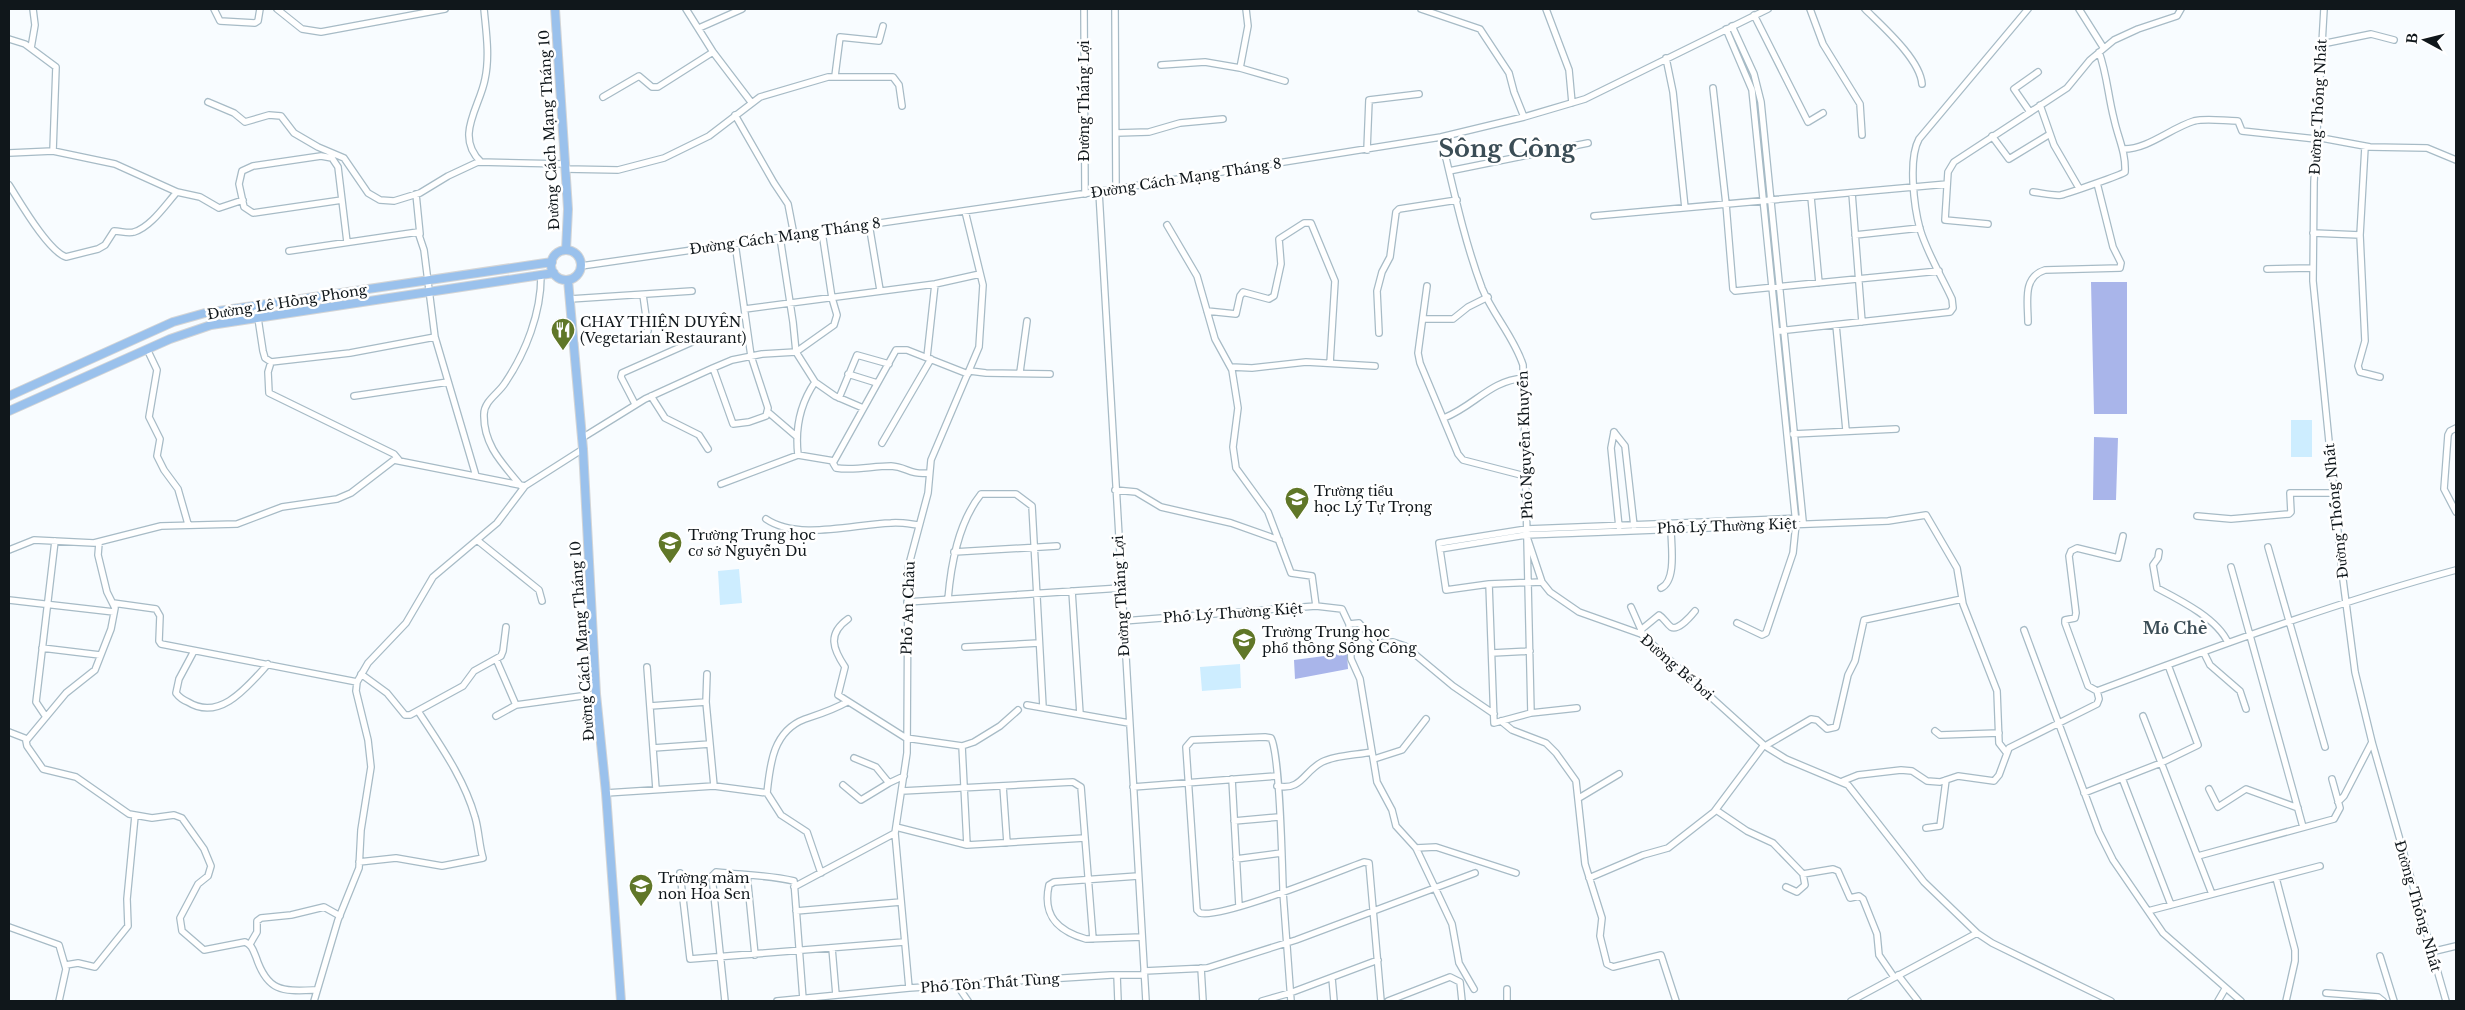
<svg xmlns="http://www.w3.org/2000/svg" width="2465" height="1010" font-family="'Libre Baskerville',serif">
	<rect width="100%" height="100%" fill="#f8fcff"/>
	<path fill="#cdedff" d="M2291,420H2312V457H2291Z
		M739,569L742,603L720,605L718,571Z
		M1240,664L1241,688L1202,691L1200,667Z"/>
	<path fill="#a9b5ea" d="M2091,282H2127V414H2094Z
		M2094,437L2118,438L2116,500H2093Z
		M1347,653L1348,669L1295,679L1294,660Z"/>
	<g fill="none" stroke-linecap="round" stroke-linejoin="round">
		<defs>
			<path id="minor" d="M214,9L220,21L255,23L258,21L260,9
				M277,9L302,29L321,32L445,9
				M686,9L713,52L751,102
				M1084,9L1085,194
				M1115,9L1116,189
				M1421,9L1480,29L1509,73L1514,92L1524,117
				M1546,9L1569,70L1572,103
				M1810,9L1823,44L1860,104L1862,135
				M1865,9C1882,26 1920,59 1922,84
				M2079,9L2103,47
				M2324,9L2314,182L2313,281L2342,572L2355,672L2372,742L2446,1001
				M1754,15L1808,122L1823,113
				M1732,26L1754,74L1761,102L1803,521
				M699,28L742,9
				M1726,29L1752,90L1796,524L1793,553L1766,633L1762,635L1737,623
				M9,39L25,44L56,67L53,151
				M2322,44L2371,34L2394,40
				M31,48L35,25L33,9
				M1666,58L1673,92L1685,208
				M1161,65L1205,62L1240,68L1285,81
				M1240,68L1248,26L1246,9
				M835,76L840,37L879,41L883,26
				M1713,88L1726,204L1733,289L1735,291L1939,271
				M603,97L639,76L652,87H658L713,52
				M208,102L234,113L245,122L269,115L281,116L294,133L318,147L344,158L368,193L380,200L394,201L420,193L448,176L478,162L565,164
				M2040,105L2054,145L2079,188
				M2030,112L2014,89L2038,72
				M735,115L774,183L788,204L794,235
				M1116,133L1149,132L1180,123L1223,119
				M1992,136L2009,159L2050,134
				M1441,137C1453,187 1464,240 1482,288C1493,315 1514,337 1523,365L1531,713
				M2316,137L2370,147L2427,148L2456,160
				M2365,147L2360,235L2365,341L2358,366L2360,372L2380,377
				M2124,149C2148,149 2171,128 2194,121C2207,118 2224,121 2238,121L2242,131L2316,139
				M1367,150L1369,100L1419,94
				M9,153L53,151L115,164L177,192L200,197L219,208L243,200
				M481,162C454,136 480,107 485,79C490,56 486,31 484,9
				M565,169L618,170L664,158L709,136L760,97L828,77H893L899,85L902,106
				M1449,171L1588,143
				M9,185C20,202 48,251 66,257L98,249L105,245L114,231C121,231 128,234 134,232C151,227 166,204 177,192
				M1099,192L1146,1001
				M2033,192C2042,193 2053,196 2061,195C2069,193 2121,175 2125,172C2126,152 2118,138 2114,119C2108,96 2107,74 2099,52
				M1852,193L1862,322
				M416,194L420,234
				M1811,197L1819,283
				M342,200L253,213L244,207L239,184L242,171L253,166L321,156L332,158L338,167L347,242
				M1594,216L1947,184
				M869,224L880,290
				M1988,224L1945,220L1948,172L1954,162L2067,88L2090,60L2114,40L2138,29L2177,16L2181,9
				M1167,225L1197,276L1215,339L1232,370L1238,408L1233,447L1236,468L1268,512L1291,573L1312,576L1316,606
				M2313,233L2360,235
				M1855,235L1920,228
				M780,237L793,322L796,352L815,382L835,396L863,408
				M289,251L418,232L424,250L435,337L476,476
				M581,266L1109,190L1441,137L1524,117L1585,99L1768,9
				M2267,269L2313,268
				M1427,286L1418,353L1420,363L1458,454L1463,460L1525,476
				M570,299L692,291
				M256,305L263,351L265,358L271,362L350,353L435,337
				M745,309L935,284L980,274
				M1207,311L1236,314L1240,296L1243,292L1269,299L1274,296L1281,264L1279,239L1304,223H1311L1335,281L1330,363
				M1424,319H1453L1468,307L1488,297
				M2028,322C2028,302 2022,277 2045,270L2120,268L2121,263L2113,247L2097,183
				M1836,325L1846,430
				M1778,331L1950,312L1953,308L1952,299C1942,277 1927,253 1920,229C1914,207 1908,159 1919,139L2028,9
				M1379,333L1377,291L1382,272L1390,257L1396,212L1399,209L1457,200
				M634,339L648,331L643,295
				M147,349L157,370L149,417L160,439L157,456L164,470L178,489L188,524
				M927,357L935,284
				M271,362L268,372L269,393L394,454L399,460
				M1231,367L1252,368L1306,362L1375,366
				M713,368L733,424L749,422L766,416L768,408L751,356L735,243
				M970,371L986,373L1050,374
				M1020,372L1027,321
				M848,374L877,383
				M354,396L448,382
				M651,396L665,418L699,435L708,449
				M839,398L857,355L889,364
				M635,404L621,377L622,373L692,342
				M768,412L796,436
				M1444,418C1476,405 1489,381 1524,378
				M2456,428L2450,431L2448,435L2444,489L2456,512
				M1614,432L1625,446L1634,526
				M1614,432L1611,448L1619,527
				M1793,434L1896,429
				M582,438L645,399L713,368L732,360L762,354L796,352L834,325L837,315L832,298L822,232
				M882,443L931,359
				M798,455C795,429 800,404 815,382
				M929,473C909,475 907,467 891,466C872,466 855,471 836,468L833,463L896,350H907L968,374
				M721,484L798,455L834,461
				M521,486C503,464 483,445 484,414C484,401 499,393 505,383C526,352 541,313 541,276
				M1115,490L1136,492L1161,507L1231,523L1279,540
				M2197,516L2231,519L2289,514L2291,512L2290,493H2335
				M1802,518L1527,529L1439,543L1446,590L1489,584L1542,582L1550,592L1579,612L1641,634L1765,746L1786,759L1848,785L1924,882L1977,933L1992,943L2111,1001
				M766,519C798,541 854,524 891,523C900,522 910,524 919,525
				M2123,536L2118,558L2077,548L2071,551L2069,556L2076,613L2075,618L2065,620V623L2088,686L2097,691C2215,647 2334,603 2456,570
				M1527,537L1542,582
				M477,540L539,590L542,601
				M99,543L98,555L107,592L115,608L111,629L95,670L66,693L26,741L27,746L43,769L76,777L129,814L152,818L174,815L182,818L204,849L211,866L208,876L198,884L180,918L182,931L204,950L245,942C252,945 253,950 256,957C268,993 283,991 317,990
				M2268,547L2325,747
				M1440,549L1526,535L1888,521L1926,515L1957,568L1963,604L1997,691L1999,743L2006,752
				M9,550L34,540L94,543L161,526L237,524L282,507L337,499L351,493L394,460L525,486
				M954,552L1057,546
				M2159,552L2158,558L2153,565L2157,588C2180,600 2218,619 2228,643
				M2231,567L2303,827
				M1489,584L1494,723L1531,713L1577,708
				M1661,588C1677,581 1671,544 1671,529
				M1072,591L1080,714
				M948,599C951,564 958,523 981,494H1016L1032,506L1043,707
				M9,600L114,612
				M907,602L1121,588
				M113,603L156,609L160,616L159,641L161,644L357,682
				M1631,607L1642,632
				M848,619C827,634 833,649 845,667L838,695L906,738L962,746L974,742L1000,726L1018,710
				M1123,621L1316,606L1342,609L1349,624L1351,659L1360,679L1377,782L1392,810L1396,826L1416,848L1436,890L1452,924L1459,963L1474,989
				M1349,624L1359,623L1377,643L1393,642L1405,646L1453,686L1494,714
				M1642,629L1659,615C1664,618 1666,623 1671,627C1678,631 1691,616 1695,611
				M2024,630L2099,832L2113,860L2163,933L2241,1001
				M965,647L1039,643
				M42,648L100,655
				M194,651L179,679L176,693C179,697 183,700 188,702C220,722 248,686 268,664
				M1492,653L1530,651
				M2204,653L2210,665L2240,691L2246,709
				M496,659L516,705L596,694
				M647,667L656,789
				M361,674L387,693L405,715H410L463,686L474,671L501,656L503,651L506,627
				M707,674L706,702L714,786
				M1027,705L1129,723
				M650,706L706,702
				M496,716L516,705
				M2143,716L2212,894
				M46,717L36,702L55,541
				M1501,721L1512,730L1546,743L1556,753L1576,781L1585,864L1602,918L1600,936L1607,964L1613,967L1661,955L1676,1001
				M1935,731L1940,735L1999,733
				M9,732L27,739
				M962,746L967,845
				M1765,746L1811,719L1817,720L1827,729L1836,727L1848,675L1855,661L1864,620L1962,599
				M653,748L710,744
				M854,758L876,767L889,783
				M1374,759L1402,750L1426,719
				M2122,778L2171,905
				M1232,779L1239,906
				M1843,781L1858,775L1901,770L1912,771L1927,781L1940,782L1958,776L1994,781L1999,775L2009,748L2097,704L2099,699L2097,691
				M843,785L861,800L889,783L904,776
				M1003,786L1007,843
				M1277,786C1302,791 1303,772 1322,762C1336,755 1357,755 1372,752
				M1133,787L1277,776
				M2209,789L2218,807L2246,789L2298,808
				M902,791L1073,782L1081,787L1093,939
				M606,793L714,786L767,793L781,815L807,832L821,873
				M767,793C770,764 773,731 805,719C820,714 833,710 847,702
				M2084,793L2161,763L2198,745L2168,665
				M1579,798L1619,774
				M2338,802L2344,796L2372,742
				M1716,810L1747,831L1773,843L1803,874
				M1234,821L1279,817
				M896,827L967,845L1085,838
				M1926,828L1940,826L1946,780
				M1416,848L1436,847L1516,873
				M2198,856L2334,819L2340,808L2332,779
				M1236,859L1281,853
				M359,862L396,858L442,866L483,858C479,845 479,830 475,817C464,778 440,745 418,711
				M680,873L690,959L904,942
				M747,875L755,955
				M1138,876L1054,882L1049,885C1042,916 1058,931 1086,939L1142,937
				M1589,878L1643,855L1668,848L1714,812L1764,745
				M2276,878L2295,950V961L2286,1001
				M794,887L895,833
				M1786,887L1797,892L1805,885L1803,874L1833,869L1838,871L1850,898L1859,896L1863,899L1877,934L1879,955L1894,977
				M796,911L901,902
				M2148,911L2320,866
				M9,927L59,945L66,969L59,1001
				M250,944L257,932V921L261,918L291,915L324,907L340,916
				M832,948L836,995
				M2431,952L2456,946
				M2380,956L2394,1001
				M66,965L78,963L95,967L128,926L127,899L135,816
				M1201,968L1203,1001
				M1144,971L1207,968L1296,940L1475,873
				M1117,975L1118,1001
				M1898,975L1918,1001
				M1332,978L1334,1001
				M957,985L968,1001
				M909,988L895,833L907,753L908,568L928,493L931,460L979,347L983,285L965,211
				M1507,989V1001
				M2326,993L2378,997L2383,1001
				M314,1001L338,920L359,868L361,830L371,767L368,740L356,691L357,682L368,663L406,623L433,577L497,523L525,486L583,449
				M725,1001L712,876L716,872C743,875 768,875 794,881L803,999
				M777,1001L909,988L1111,975H1144
				M1262,1001L1290,993L1378,960
				M1291,1001L1283,892V887C1282,862 1280,754 1271,738L1265,737L1192,740L1186,747L1197,910L1200,913C1222,919 1336,872 1364,862L1369,863L1381,1001
				M1388,1001L1450,977L1460,982L1462,1001
				M1851,1001L1977,933
				M2218,1001L2225,989"/>
			<path id="major" d="M555,9L568,209L566,250
				M551 265a15 15 0 1 1 30 0a15 15 0 1 1-30 0Z
				M568,280L583,449L596,694L606,793L621,1001
				M9,396L173,322L205,313L552,262
				M9,411L170,339L211,325L554,273"/>
		</defs>
		<use href="#minor" stroke="#a7bbc6" stroke-width="8"/>
		<use href="#major" stroke="#d4d5d6" stroke-width="10"/>
		<use href="#minor" stroke="#fff" stroke-width="5.5"/>
		<use href="#major" stroke="#9ac1ec" stroke-width="8"/>
	</g>
	<defs>
		<symbol id="restaurant-pin" viewBox="-11 -11 22 30"><path d="M0 17L-7.5 6A9.5 9.5 0 1 1 7.5 6Z" fill="#607728" stroke="#fff"/><path d="M-5-6h1v4h1v-4h1v4h1v-4h1v5L-1.5 .5V6h-2V.5L-5-1ZM5-6V6H3V1.5H1.5Q1.5-4 5-6Z" fill="#fff"/></symbol>
		<symbol id="school-pin" viewBox="-11 -11 22 30"><path d="M0 17L-7.5 6A9.5 9.5 0 1 1 7.5 6Z" fill="#607728" stroke="#fff"/><path d="M0-5L7-2L0 1L-7-2ZM-4 1L0 2.5L4 1V4Q0 6-4 4Z" fill="#fff"/></symbol>
	</defs>
	<g fill-rule="evenodd">
		<use href="#restaurant-pin" x="549" y="316" width="28" height="38"/>
		<use href="#school-pin" x="1283" y="485" width="28" height="38"/>
		<use href="#school-pin" x="656" y="529" width="28" height="38"/>
		<use href="#school-pin" x="1230" y="626" width="28" height="38"/>
		<use href="#school-pin" x="627" y="872" width="28" height="38"/>
	</g>
	<g text-anchor="middle" dominant-baseline="central" stroke-width="5" stroke-linejoin="round" paint-order="stroke">
		<g font-size="14" fill="#10171b" stroke="#fff">
			<text transform="translate(1084 101) rotate(-90)">Đường Thắng Lợi</text>
			<text transform="translate(2318 107) rotate(-87)">Đường Thống Nhất</text>
			<text transform="translate(549 130) rotate(-93)">Đường Cách Mạng Tháng 10</text>
			<text transform="translate(1186 178) rotate(-9)">Đường Cách Mạng Tháng 8</text>
			<text transform="translate(785 236) rotate(-8)">Đường Cách Mạng Tháng 8</text>
			<text transform="translate(287 302) rotate(-9)">Đường Lê Hồng Phong</text>
			<text transform="translate(1525 445) rotate(-92)">Phố Nguyễn Khuyến</text>
			<text transform="translate(2336 511) rotate(-96)">Đường Thống Nhất</text>
			<text transform="translate(1727 526) rotate(-2)">Phố Lý Thường Kiệt</text>
			<text transform="translate(1121 596) rotate(-93)">Đường Thắng Lợi</text>
			<text transform="translate(908 608) rotate(-88)">Phố An Châu</text>
			<text transform="translate(1233 613) rotate(-4)">Phố Lý Thường Kiệt</text>
			<text transform="translate(582 641) rotate(-94)">Đường Cách Mạng Tháng 10</text>
			<text transform="translate(1677 667) rotate(41)">Đường Bể bơi</text>
			<text transform="translate(2418 906) rotate(74)">Đường Thống Nhất</text>
			<text transform="translate(990 983) rotate(-4)">Phố Tôn Thất Tùng</text>
		</g>
		<g font-size="14" fill="#10171b" stroke="#fff" text-anchor="start">
			<text x="580" y="322">CHAY THIỆN DUYÊN<tspan x="580" dy="16">(Vegetarian Restaurant)</tspan></text>
			<text x="1314" y="491">Trường tiểu<tspan x="1314" dy="16">học Lý Tự Trọng</tspan></text>
			<text x="688" y="535">Trường Trung học<tspan x="688" dy="16">cơ sở Nguyễn Du</tspan></text>
			<text x="1262" y="632">Trường Trung học<tspan x="1262" dy="16">phổ thông Sông Công</tspan></text>
			<text x="658" y="878">Trường mầm<tspan x="658" dy="16">non Hoa Sen</tspan></text>
		</g>
		<g font-size="16" font-weight="bold" fill="#3b4d56" stroke="#fff">
			<text x="2175" y="628">Mỏ Chè</text>
		</g>
		<g font-size="24" font-weight="bold" fill="#3b4d56" stroke="#fff">
			<text x="1507" y="148">Sông Công</text>
		</g>
	</g>
	<rect width="2465" height="1010" fill="none" stroke="#10171b" stroke-width="20"/>
	<g transform="translate(2425 40) rotate(277)" stroke="#ffffff" stroke-width="4" paint-order="stroke">
	<path d="M0-4L9 19L0 12L-9 19Z" fill="#10171b"/>
	<text y="-8" font-size="14" font-weight="bold" text-anchor="middle" fill="#10171b">B</text>
	</g>
</svg>
